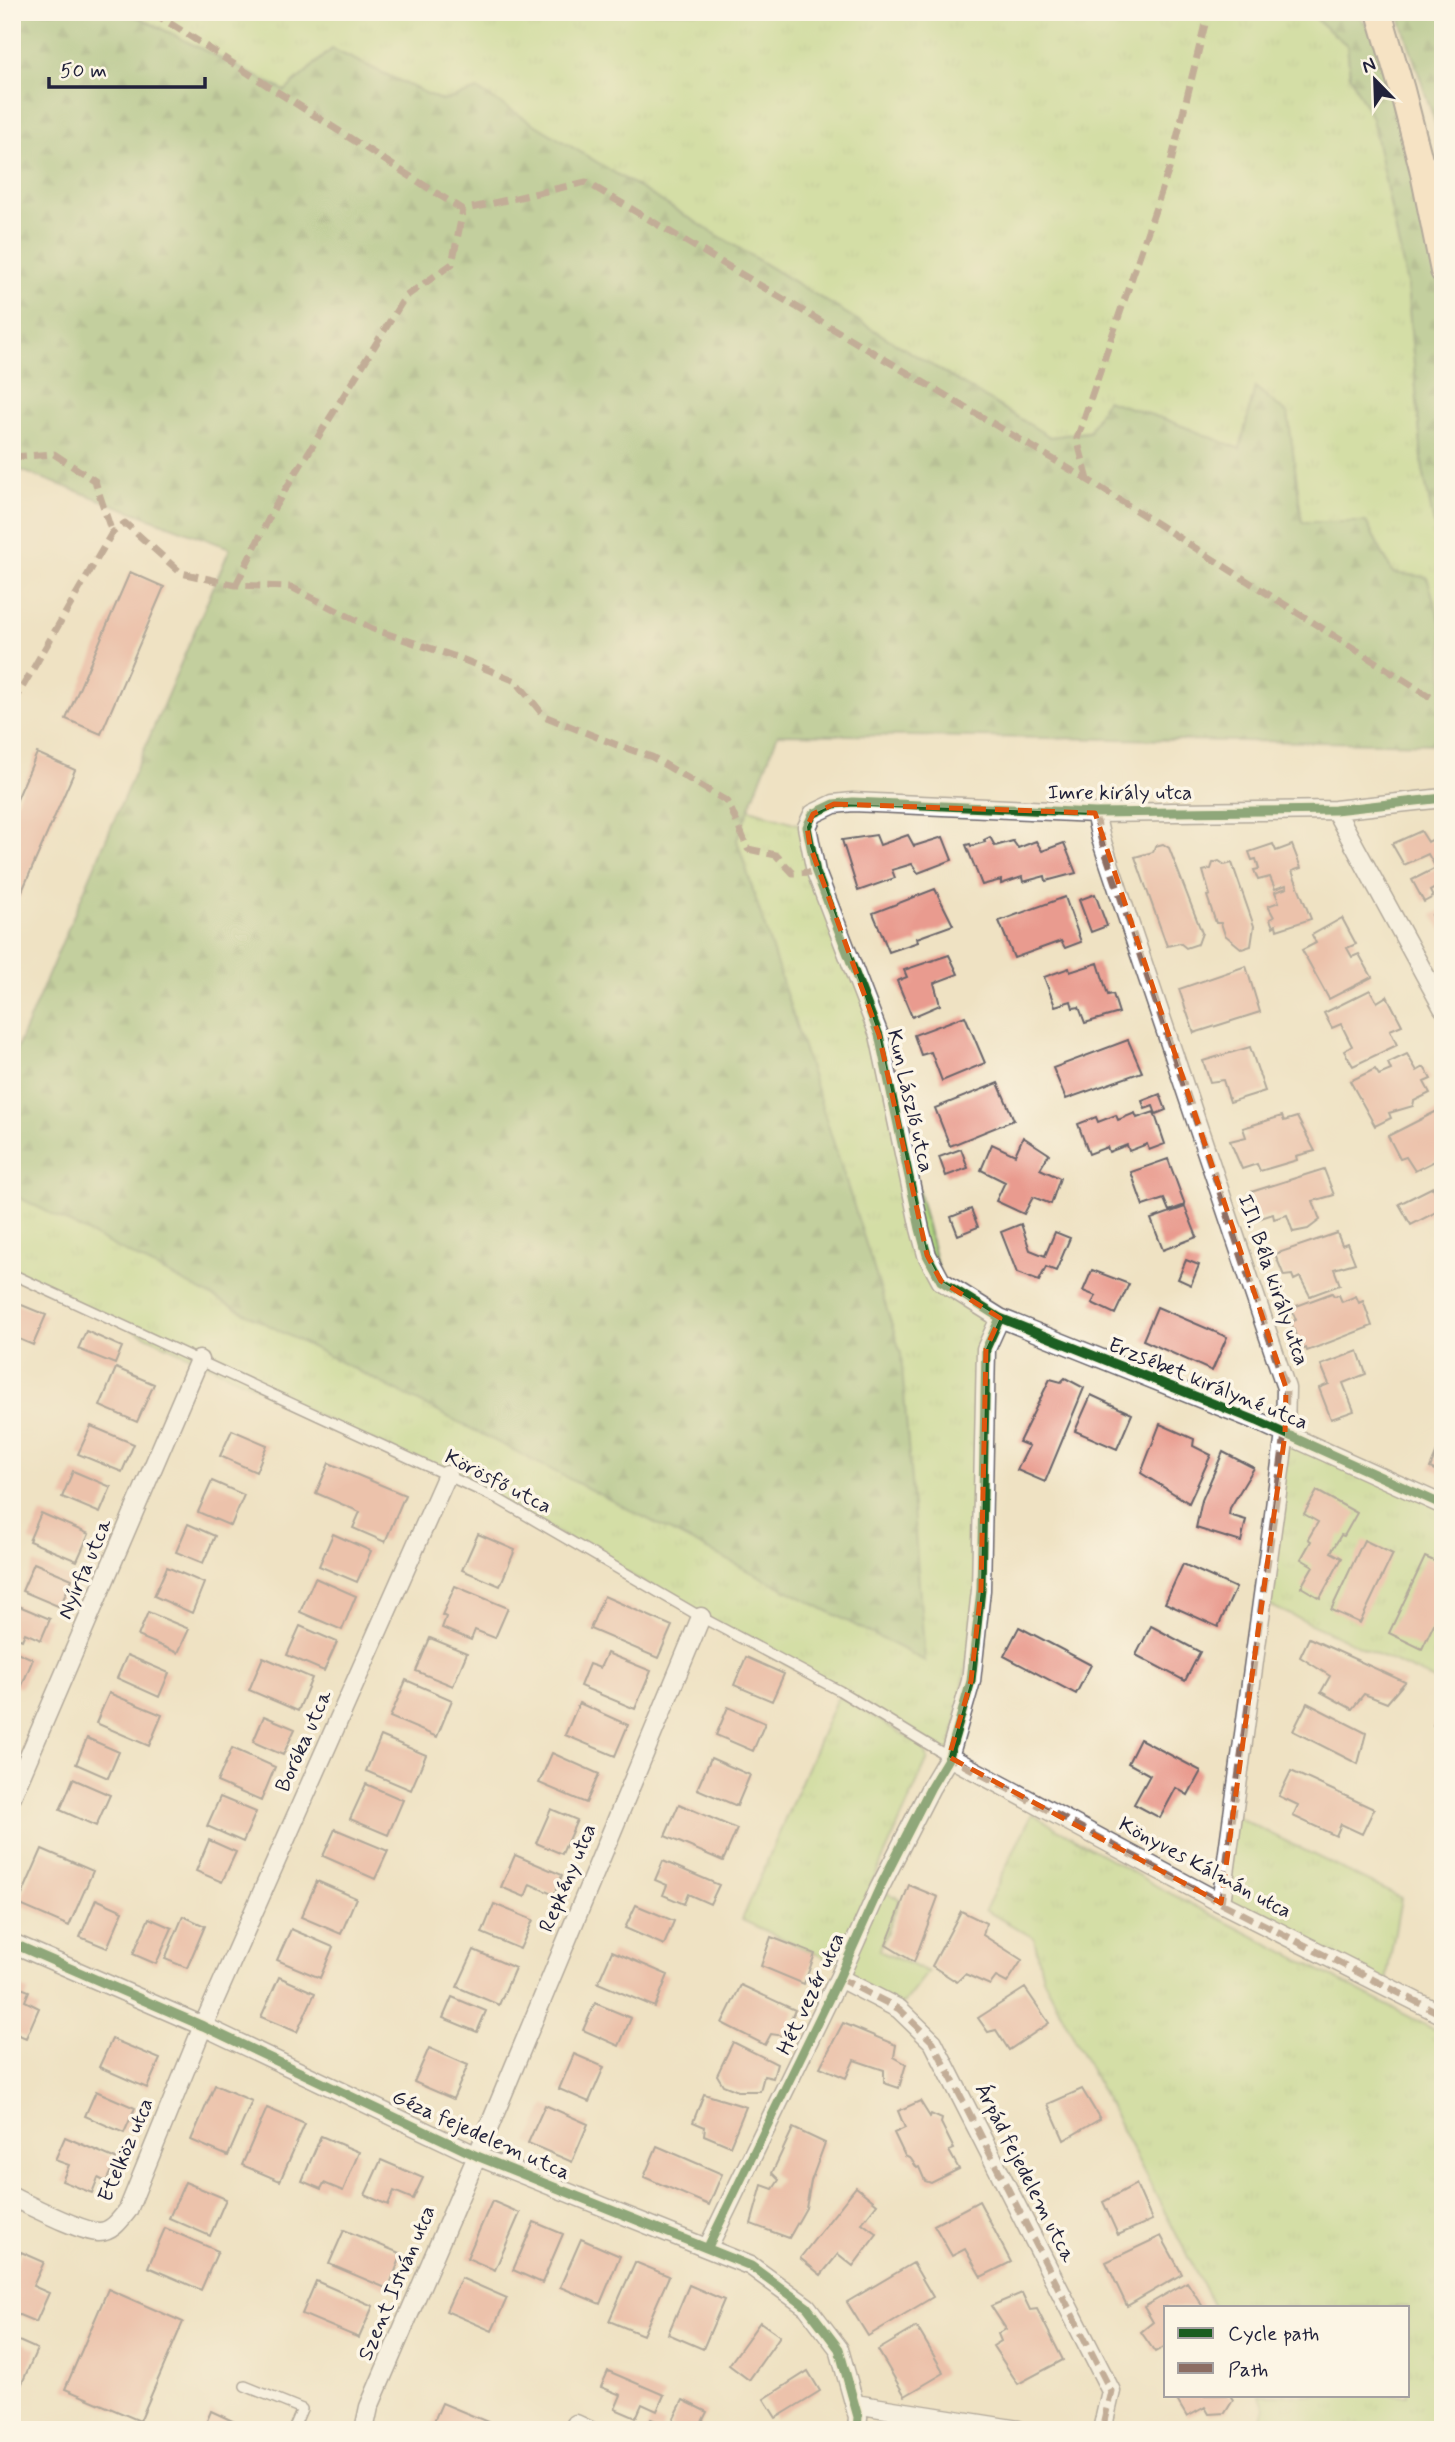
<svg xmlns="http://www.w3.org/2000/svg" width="1455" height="2442" font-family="Mynerve,sans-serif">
	<defs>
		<pattern id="grass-tufts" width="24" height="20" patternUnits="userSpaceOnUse" patternTransform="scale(1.75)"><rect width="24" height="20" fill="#b4d983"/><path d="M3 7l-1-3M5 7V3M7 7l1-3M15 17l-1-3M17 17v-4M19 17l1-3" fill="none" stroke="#9aba72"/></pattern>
		<pattern id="forest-firs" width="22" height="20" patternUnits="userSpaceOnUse" patternTransform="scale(1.75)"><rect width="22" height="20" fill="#8fb971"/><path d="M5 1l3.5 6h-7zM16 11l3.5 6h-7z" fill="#74965e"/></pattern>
	</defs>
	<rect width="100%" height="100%" fill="#fcf5e5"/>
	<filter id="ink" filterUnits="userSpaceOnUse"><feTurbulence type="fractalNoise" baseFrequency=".0143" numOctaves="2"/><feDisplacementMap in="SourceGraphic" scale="14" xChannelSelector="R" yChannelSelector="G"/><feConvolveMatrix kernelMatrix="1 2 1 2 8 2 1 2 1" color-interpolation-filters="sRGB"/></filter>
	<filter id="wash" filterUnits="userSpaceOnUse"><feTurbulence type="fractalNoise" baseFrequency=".00686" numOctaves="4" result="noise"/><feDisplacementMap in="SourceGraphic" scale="28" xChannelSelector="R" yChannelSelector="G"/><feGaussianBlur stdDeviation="1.57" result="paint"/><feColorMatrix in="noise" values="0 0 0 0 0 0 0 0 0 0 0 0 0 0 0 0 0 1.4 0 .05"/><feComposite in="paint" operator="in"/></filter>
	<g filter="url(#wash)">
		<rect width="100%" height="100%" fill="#efe2c3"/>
		<path fill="url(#grass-tufts)" stroke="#6b7e5f" stroke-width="2" d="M128,12H1313L1319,22L1347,45L1350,76L1372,118L1407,284L1423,470L1443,569V631L1427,578L1393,573L1366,522H1302L1288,414L1255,388L1240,449L1167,420L1050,437L478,91L442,101L332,49L285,91Z
			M728,802L807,827L879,1035L941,1281L1000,1318L986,1349L981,1590L949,1757L498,1499L12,1274V1060Z
			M1286,1434L1443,1505V1684L1262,1602Z
			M840,1697L924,1747L928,1759L836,1963L742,1920L836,1700Z
			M1032,1814L1162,1889L1443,2034V2430H1259L1265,2407L1259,2395H1408V2307H1214L1043,1978L1034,1938L985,1910Z
			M1233,1815L1401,1898L1385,1986L1221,1903Z"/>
		<path fill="url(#forest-firs)" stroke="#586e56" stroke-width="2" d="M12,12H128L285,91L332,49L442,101L478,90L1050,437L1089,432L1106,400L1167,420L1240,449L1255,387L1288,414L1302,522H1366L1393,573L1427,577L1443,631V744L778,734L737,840L901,1354L925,1661L12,1194V1060L230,548L12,467Z
			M1313,12H1353L1359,16L1374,33L1422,203L1443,304V569L1423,470L1407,284L1372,118L1350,76L1347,45L1319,22Z
			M1398,12H1443V147Z"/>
		<path fill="#b4d983" stroke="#6b7e5f" stroke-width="2" d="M879,1889L900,1899L879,1951L928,1972L899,2009L839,1978Z"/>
		<g id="blocks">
			<path fill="#e99b8f" d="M130,572L164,587L101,734L66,719Z
				M37,753L75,770L12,914V811Z
				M1421,831L1428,842L1443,834V891L1440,892L1437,887L1430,891L1433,897L1424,902L1412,880L1436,868L1428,854L1404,865L1392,844Z
				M876,835L880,845L908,835L914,846L943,837L952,860L918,873L912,864L892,870L895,878L858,891L842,840Z
				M990,837L995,846L1013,841L1018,848L1036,841L1042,851L1064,843L1076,873L1046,881L1045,876L1023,882L1022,877L1001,884V880L982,885L966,845L970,844L971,846L985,842L984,840Z
				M1163,844L1169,848L1202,933L1198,944L1186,948L1180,943L1167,946L1135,857L1153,852L1155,846Z
				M1273,844L1276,851L1292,845L1301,868L1292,871L1311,919L1277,930L1276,925L1273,927L1270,919L1274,917L1268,906L1279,902L1275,892L1287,888L1286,885L1275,889L1270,877L1258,880L1254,870L1259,869L1256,859L1252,860L1249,852Z
				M1219,861L1225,865L1232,863L1254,926L1251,946L1242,949L1225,935L1221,923H1216L1207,896L1210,895L1203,871L1211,869L1213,863Z
				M935,889L953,925L917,938L918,942L889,952L873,913Z
				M1095,894L1107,926L1091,932L1079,900Z
				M1065,897L1081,942L1065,948L1061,941L1014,958L999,921Z
				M1443,909V934L1432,915Z
				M1342,918L1356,944L1347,948L1352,957L1359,954L1372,977L1329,999L1302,950L1316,943L1312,935Z
				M949,955L958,974L934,983L940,1005L912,1017L897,981L907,977L904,970Z
				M1098,963L1108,995L1113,994L1119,1013L1085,1023L1079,1007L1073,1008L1071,1001L1055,1006L1044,977L1069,968L1070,972Z
				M1246,966L1260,1012L1194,1033L1179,989Z
				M1370,990L1377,1002L1387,996L1402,1025L1390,1030L1397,1045L1353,1066L1344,1051L1352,1046L1341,1024L1332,1028L1324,1013Z
				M965,1016L985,1063L942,1081L931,1052L921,1055L914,1035Z
				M1128,1040L1142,1072L1066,1099L1053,1068Z
				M1250,1047L1265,1091L1230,1102L1223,1080L1210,1082L1203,1061Z
				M1407,1054L1417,1071L1424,1067L1431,1079L1424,1082L1430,1093L1414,1101L1413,1106L1389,1113L1391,1118L1375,1126L1350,1081L1375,1069L1379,1075L1391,1070L1388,1063Z
				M998,1083L1014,1120L950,1146L935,1108Z
				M1160,1094L1166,1110L1156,1114L1153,1106L1145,1109L1142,1101Z
				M1443,1108V1157L1415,1171L1406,1157L1400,1159L1388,1136Z
				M1154,1112L1165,1144L1149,1150L1147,1144L1129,1151L1127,1145L1109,1152L1107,1147L1089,1154L1078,1124L1096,1117L1098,1122L1116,1115L1118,1120L1135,1113L1137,1118Z
				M1282,1116L1284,1121L1297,1117L1315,1151L1296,1156L1297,1160L1260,1171L1257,1164L1242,1169L1230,1141L1246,1137L1243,1128Z
				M1023,1137L1049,1154L1040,1169L1060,1178L1051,1204L1033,1197L1024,1214L996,1201L1005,1182L981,1170L992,1144L1015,1155Z
				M961,1149L968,1168L946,1176L939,1157Z
				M1168,1159L1185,1205L1169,1211L1164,1199L1143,1206L1131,1172Z
				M1324,1169L1334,1195L1313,1201L1320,1220L1308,1229L1293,1232L1287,1215L1274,1219L1273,1214L1258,1219L1248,1193Z
				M1433,1187L1435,1192L1443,1188V1224L1436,1212L1411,1225L1399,1204Z
				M1185,1207L1197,1237L1163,1250L1151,1219Z
				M971,1209L978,1227L958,1235L951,1217Z
				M1021,1224L1030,1250L1045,1256L1055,1232L1070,1238L1056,1271L1046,1267L1039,1281L1017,1273L1001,1232Z
				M1337,1233L1342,1245L1347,1243L1355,1263L1334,1269L1340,1285L1310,1296L1300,1277L1294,1280L1292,1275L1284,1276L1275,1254Z
				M1186,1260L1199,1265L1191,1285L1178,1279Z
				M1092,1270L1129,1284L1115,1314L1092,1303L1096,1296L1083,1291Z
				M1332,1293L1334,1296L1339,1295L1342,1302L1356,1296L1359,1303L1363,1301L1372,1326L1307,1351L1306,1348L1301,1350L1291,1322L1296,1320L1291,1308Z
				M12,1301L46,1315L33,1345L12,1336Z
				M1157,1307L1227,1337L1212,1371L1143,1340Z
				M86,1331L122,1347L115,1364L78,1349Z
				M1358,1351L1366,1374L1343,1383L1354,1411L1331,1419L1319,1388L1329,1384L1321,1365Z
				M116,1368L154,1384L137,1422L100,1406Z
				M1065,1378L1084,1388L1045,1482L1017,1470L1029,1446L1019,1442L1050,1379L1061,1382Z
				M1091,1395L1132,1414L1117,1449L1075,1431Z
				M1160,1424L1194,1439L1193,1446L1211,1455L1189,1503L1141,1473Z
				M91,1426L134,1444L122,1472L78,1454Z
				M232,1430L267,1445L256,1472L220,1456Z
				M1443,1437V1474L1430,1468Z
				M1223,1452L1254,1468L1230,1508L1229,1515L1246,1520L1241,1542L1196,1528L1202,1500Z
				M329,1463L405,1495L385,1542L353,1528L360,1512L316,1493Z
				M73,1471L111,1487L100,1513L62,1497Z
				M212,1481L244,1495L231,1526L198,1512Z
				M1317,1491L1357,1513L1344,1536L1341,1535L1331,1552L1342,1558L1320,1598L1301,1587L1313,1566L1301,1559L1311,1541L1308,1539L1318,1522L1304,1514Z
				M41,1513L89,1534L77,1561L29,1541Z
				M188,1524L215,1536L203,1563L176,1552Z
				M333,1534L371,1551L357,1582L319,1566Z
				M478,1534L515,1550L500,1586L462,1570Z
				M1364,1540L1393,1554L1360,1623L1331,1610Z
				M1425,1557L1443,1565V1605L1422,1649L1389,1633Z
				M34,1563L72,1579L60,1607L22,1591Z
				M1183,1564L1236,1588L1218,1627L1165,1603Z
				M167,1567L204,1583L192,1613L154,1596Z
				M315,1578L356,1596L342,1630L300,1612Z
				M455,1586L508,1608L495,1638L475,1630L471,1640L442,1628L446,1617L442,1615Z
				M604,1596L672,1626L658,1658L590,1629Z
				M12,1603L50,1619L41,1640L25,1633L22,1640L12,1636Z
				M148,1612L189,1629L178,1653L138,1636Z
				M300,1626L337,1642L324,1671L287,1655Z
				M1151,1626L1200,1652L1185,1681L1136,1655Z
				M1019,1627L1091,1665L1076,1694L1004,1656Z
				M430,1638L467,1653L453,1686L416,1671Z
				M1309,1638L1405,1682L1387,1703L1364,1694L1352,1709L1321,1692L1330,1676L1300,1657Z
				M12,1650L33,1659L21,1688L12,1685Z
				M607,1653L651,1671L635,1709L580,1686L589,1664L600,1668Z
				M127,1655L169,1673L159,1697L117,1678Z
				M263,1657L312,1678L298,1711L249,1690Z
				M746,1657L784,1674L772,1701L734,1685Z
				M406,1680L452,1700L437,1737L390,1717Z
				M109,1693L162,1715L149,1746L96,1723Z
				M579,1703L628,1725L615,1756L565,1735Z
				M1307,1703L1366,1733L1358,1764L1293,1731Z
				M1443,1706V1751L1435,1747L1442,1735L1433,1725Z
				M728,1707L765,1723L753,1751L716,1735Z
				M264,1716L295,1729L283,1755L253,1742Z
				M381,1736L426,1755L411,1790L366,1771Z
				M87,1738L119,1752L108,1778L76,1764Z
				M1140,1739L1201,1771L1188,1795L1176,1788L1160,1818L1134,1804L1150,1775L1128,1763Z
				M232,1748L275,1767L261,1801L217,1782Z
				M552,1753L599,1774L586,1803L539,1783Z
				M711,1758L750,1775L737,1806L697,1789Z
				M1291,1771L1374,1809L1362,1834L1341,1824L1336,1836L1293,1816L1298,1805L1279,1796Z
				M73,1779L110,1795L96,1826L60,1810Z
				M366,1784L403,1800L388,1835L350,1819Z
				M220,1797L256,1812L243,1842L207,1826Z
				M679,1804L737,1829L723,1861L665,1836Z
				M551,1809L577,1820L562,1854L536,1843Z
				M335,1829L388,1851L375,1879L323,1856Z
				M209,1840L236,1852L222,1882L196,1871Z
				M42,1849L93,1871L69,1926L18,1904Z
				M515,1855L562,1875L554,1895L530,1884L525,1897L501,1887Z
				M663,1861L719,1885L710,1904L688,1894L684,1904L663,1895L667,1885L655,1880Z
				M317,1881L356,1898L341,1934L301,1917Z
				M909,1885L938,1897L914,1962L886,1945Z
				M96,1899L123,1911L107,1948L80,1937Z
				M494,1904L533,1920L520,1949L482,1933Z
				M636,1905L674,1921L664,1945L625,1928Z
				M961,1911L986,1923L983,1935L1022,1960L1007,1983L996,1977L990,1985L965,1974L957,1982L932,1966Z
				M183,1916L205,1926L187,1968L165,1959Z
				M149,1918L172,1928L156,1964L133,1954Z
				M291,1929L333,1947L320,1978L277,1960Z
				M771,1937L815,1954L804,1984L761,1966Z
				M474,1950L515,1968L499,2005L457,1987Z
				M612,1951L668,1975L655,2007L598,1983Z
				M279,1977L315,1993L297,2032L261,2017Z
				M13,1985L29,1991L25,2001L39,2008L26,2038L12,2032Z
				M741,1985L795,2010L784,2036L771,2034L765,2045L722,2023Z
				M1025,1988L1049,2023L1009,2050L996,2030L988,2032L978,2018Z
				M452,1997L486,2011L477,2032L443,2018Z
				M595,2003L631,2018L619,2046L583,2030Z
				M843,2023L896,2045L894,2057L906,2064L899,2088L884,2083V2070L854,2060L846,2078L820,2067Z
				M112,2039L160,2059L147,2088L99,2067Z
				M733,2042L777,2064L773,2078L764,2076L760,2091H738L723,2085L717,2075Z
				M429,2048L468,2065L453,2099L414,2082Z
				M574,2054L604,2067L589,2102L559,2089Z
				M215,2085L252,2101L228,2156L191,2140Z
				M1082,2089L1100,2119L1064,2140L1048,2104Z
				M96,2091L135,2108L124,2133L85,2116Z
				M704,2094L746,2107L730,2146L704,2135L705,2127L693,2122Z
				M920,2101L930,2117L931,2114L942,2119L941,2123L954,2149L949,2151L959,2169L931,2183L925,2181L919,2167L917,2168L911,2159L905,2156L894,2133L905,2128L898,2111Z
				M545,2105L588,2124L572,2162L528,2143Z
				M267,2108L305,2124L280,2181L242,2165Z
				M793,2128L825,2143L811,2181L806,2208L789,2238L751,2224L762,2185L773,2189L779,2180L772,2173Z
				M321,2136L359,2152L343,2191L324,2183L321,2189L302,2181Z
				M65,2137L116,2159L106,2182L98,2178L92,2193L62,2181L69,2165L55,2160Z
				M657,2146L722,2174L709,2205L644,2177Z
				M381,2160L423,2178L413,2199L394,2191L388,2205L365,2195Z
				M185,2182L226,2199L210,2236L169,2218Z
				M1136,2184L1152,2220L1118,2235L1103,2202Z
				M856,2187L877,2204L862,2223L877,2234L853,2266L838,2254L821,2275L800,2258Z
				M492,2201L520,2213L495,2270L467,2258Z
				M979,2201L1011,2262L981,2277L965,2249L952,2256L934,2225Z
				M534,2222L563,2234L542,2283L513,2270Z
				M165,2228L218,2251L201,2290L148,2267Z
				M344,2230L402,2254L388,2289L329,2264Z
				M1161,2236L1182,2274L1127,2306L1106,2262Z
				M581,2239L620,2256L600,2304L560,2287Z
				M21,2252L44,2262L33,2286L49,2293L36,2322L12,2312V2274Z
				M635,2262L669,2276L643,2335L609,2321Z
				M913,2263L933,2297L868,2336L847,2302Z
				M461,2278L507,2298L492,2331L446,2311Z
				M316,2281L373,2306L359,2338L302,2314Z
				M1187,2282L1203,2307H1166V2346L1155,2352L1141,2332L1153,2322L1144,2307Z
				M689,2285L724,2300L703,2349L668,2334Z
				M108,2289L183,2322L140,2421L65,2389Z
				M1022,2293L1030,2310L1037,2309L1063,2360L1018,2384L993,2346L1001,2341L998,2334L1006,2329L991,2306Z
				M760,2322L780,2336L749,2380L729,2365Z
				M917,2327L944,2373L905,2396L878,2350Z
				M12,2338L37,2349L12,2406Z
				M608,2371L664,2395L657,2411L642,2404L636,2418L615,2409L621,2395L601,2387Z
				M808,2371L820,2391L776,2418L764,2399Z
				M1174,2395H1230L1233,2400L1225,2413L1209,2414L1205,2407L1187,2417Z
				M683,2400L707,2412L698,2430H679L670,2426Z
				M442,2403L500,2427L499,2430H430Z
				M211,2411L252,2430H203Z
				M651,2419L664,2424L662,2430H646Z"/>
		</g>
	</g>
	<g filter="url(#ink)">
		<use href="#blocks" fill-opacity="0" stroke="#6a656b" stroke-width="2"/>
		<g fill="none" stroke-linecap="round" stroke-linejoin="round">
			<defs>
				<path id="service" d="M12,1274L498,1499L701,1617L840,1691L949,1757
					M245,2386L302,2409L293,2430"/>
				<path id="minor" d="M1422,168L1443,165
					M1443,798L1335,810L1095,813L853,802L834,804L813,814L807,827L816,872L879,1035L920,1229L927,1255L941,1281L1000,1318L1257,1421L1443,1505
					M1335,810L1443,1008
					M1095,813L1101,839L1286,1388L1285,1434L1221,1903
					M949,1757L1221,1903L1443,2015
					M12,1796L199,1360
					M12,1943L203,2026L477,2156L751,2266L807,2307L839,2349L858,2417L857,2430
					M839,1978L899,2009L933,2042L1111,2391L1102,2430
					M12,2197C31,2206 81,2232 99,2232C112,2232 120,2220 128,2210L203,2026L447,1475
					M708,2247L839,1978L879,1889L931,1787L949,1757L971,1681L981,1590L986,1349L1000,1318
					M855,2404L1019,2430
					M576,2424L589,2430
					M364,2430L369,2407L477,2156L701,1617"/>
				<path id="secondary" d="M1379,12L1402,90L1422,168L1443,271"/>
			</defs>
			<use href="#service" stroke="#6a656b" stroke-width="12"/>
			<use href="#minor" stroke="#6a656b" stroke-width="21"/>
			<use href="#secondary" stroke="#6a656b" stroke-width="28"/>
			<use href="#service" stroke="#fff" stroke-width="9"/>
			<use href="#minor" stroke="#fff" stroke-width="18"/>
			<use href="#secondary" stroke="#ffe4c6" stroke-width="24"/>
			<path stroke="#8d6e63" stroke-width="7" stroke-dasharray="14 7" stroke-linecap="butt" d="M152,12L463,210L586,182L1088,480L1443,705
				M1378,12H1379
				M12,457L54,454L95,481L112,533
				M1088,480L1077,439L1170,166L1208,12
				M236,585L274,508L405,297L452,264L463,210
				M12,705L112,533L125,523L181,573L236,585L291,587L373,629L459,658L516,681L544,716L617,745L652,757L728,802L748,849L776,855L793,873L816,872
				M1095,813L1101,839L1286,1388L1285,1434L1221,1903
				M951,1751L949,1757L1221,1903L1443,2015
				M839,1978L899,2009L933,2042L1111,2391L1102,2430"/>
			<defs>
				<path id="cycleway" d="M1443,798L1335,810L1095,813L853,802L834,804L813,814L807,827L816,872L879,1035L920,1229L927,1255L941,1281L1000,1318L1257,1421L1443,1505
					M12,1943L203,2026L477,2156L751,2266L807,2307L839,2349L858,2417L857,2430
					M708,2247L839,1978L879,1889L931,1787L949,1757L971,1681L981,1590L986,1349L1000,1318"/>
			</defs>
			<use href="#cycleway" stroke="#fcf5e5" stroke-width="13"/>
			<use href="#cycleway" stroke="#1b5e20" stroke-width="9"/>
		</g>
	</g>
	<path d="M0 0H1455V2442H0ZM834,804L1095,813L1286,1388L1285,1434L1221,1903L949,1757L971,1681L981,1590L986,1349L1000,1318L941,1281L927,1255L879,1035L810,846L807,827L813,814Z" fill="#efe2c3" fill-opacity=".55" fill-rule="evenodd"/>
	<path fill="none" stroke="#de560e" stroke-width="5" stroke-dasharray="14 9" stroke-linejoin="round" d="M834,804L1095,813L1286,1388L1285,1434L1221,1903L949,1757L971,1681L981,1590L986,1349L1000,1318L941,1281L927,1255L879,1035L810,846L807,827L813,814Z"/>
	<g text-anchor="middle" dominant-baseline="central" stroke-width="7" stroke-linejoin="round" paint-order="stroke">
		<g font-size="21" fill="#22223b" stroke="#fcf5e5">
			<text x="1120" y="793">Imre király utca</text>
			<text transform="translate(910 1101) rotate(77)">Kun László utca</text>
			<text transform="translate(1273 1280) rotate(71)">III. Béla király utca</text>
			<text transform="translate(1208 1384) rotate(22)">Erzsébet királyné utca</text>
			<text transform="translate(498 1482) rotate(27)">Körösfő utca</text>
			<text transform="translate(85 1569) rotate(-67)">Nyírfa utca</text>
			<text transform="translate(304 1741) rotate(-66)">Boróka utca</text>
			<text transform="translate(1205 1868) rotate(28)">Könyves Kálmán utca</text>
			<text transform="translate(568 1878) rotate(-67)">Repkény utca</text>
			<text transform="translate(811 1994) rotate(-65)">Hét vezér utca</text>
			<text transform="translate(481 2135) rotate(24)">Géza fejedelem utca</text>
			<text transform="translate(126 2150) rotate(-67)">Etelköz utca</text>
			<text transform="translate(1025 2173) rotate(63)">Árpád fejedelem utca</text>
			<text transform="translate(397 2283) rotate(-67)">Szent István utca</text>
		</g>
	</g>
	<rect width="1455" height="2442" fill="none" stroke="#fcf5e5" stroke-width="42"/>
	<rect x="1164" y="2306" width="245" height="91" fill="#fcf5e5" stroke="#a5a1a1" stroke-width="2"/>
	<rect x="1178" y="2328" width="35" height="10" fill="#1b5e20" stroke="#a5a1a1" stroke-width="2"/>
	<text x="1228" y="2340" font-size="21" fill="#22223b">Cycle path</text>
	<rect x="1178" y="2363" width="35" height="10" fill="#8d6e63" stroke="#a5a1a1" stroke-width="2"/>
	<text x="1228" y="2376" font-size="21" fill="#22223b">Path</text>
	<g transform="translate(1375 80) rotate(337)" stroke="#fcf5e5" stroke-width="5" paint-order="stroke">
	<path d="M0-5L12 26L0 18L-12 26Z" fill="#22223b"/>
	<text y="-10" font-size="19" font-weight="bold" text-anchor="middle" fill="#22223b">N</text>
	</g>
	<path d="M49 77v10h156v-10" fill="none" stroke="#22223b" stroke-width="3.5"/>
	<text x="60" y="77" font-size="21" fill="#22223b" stroke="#fcf5e5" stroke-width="5" paint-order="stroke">50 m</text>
</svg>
